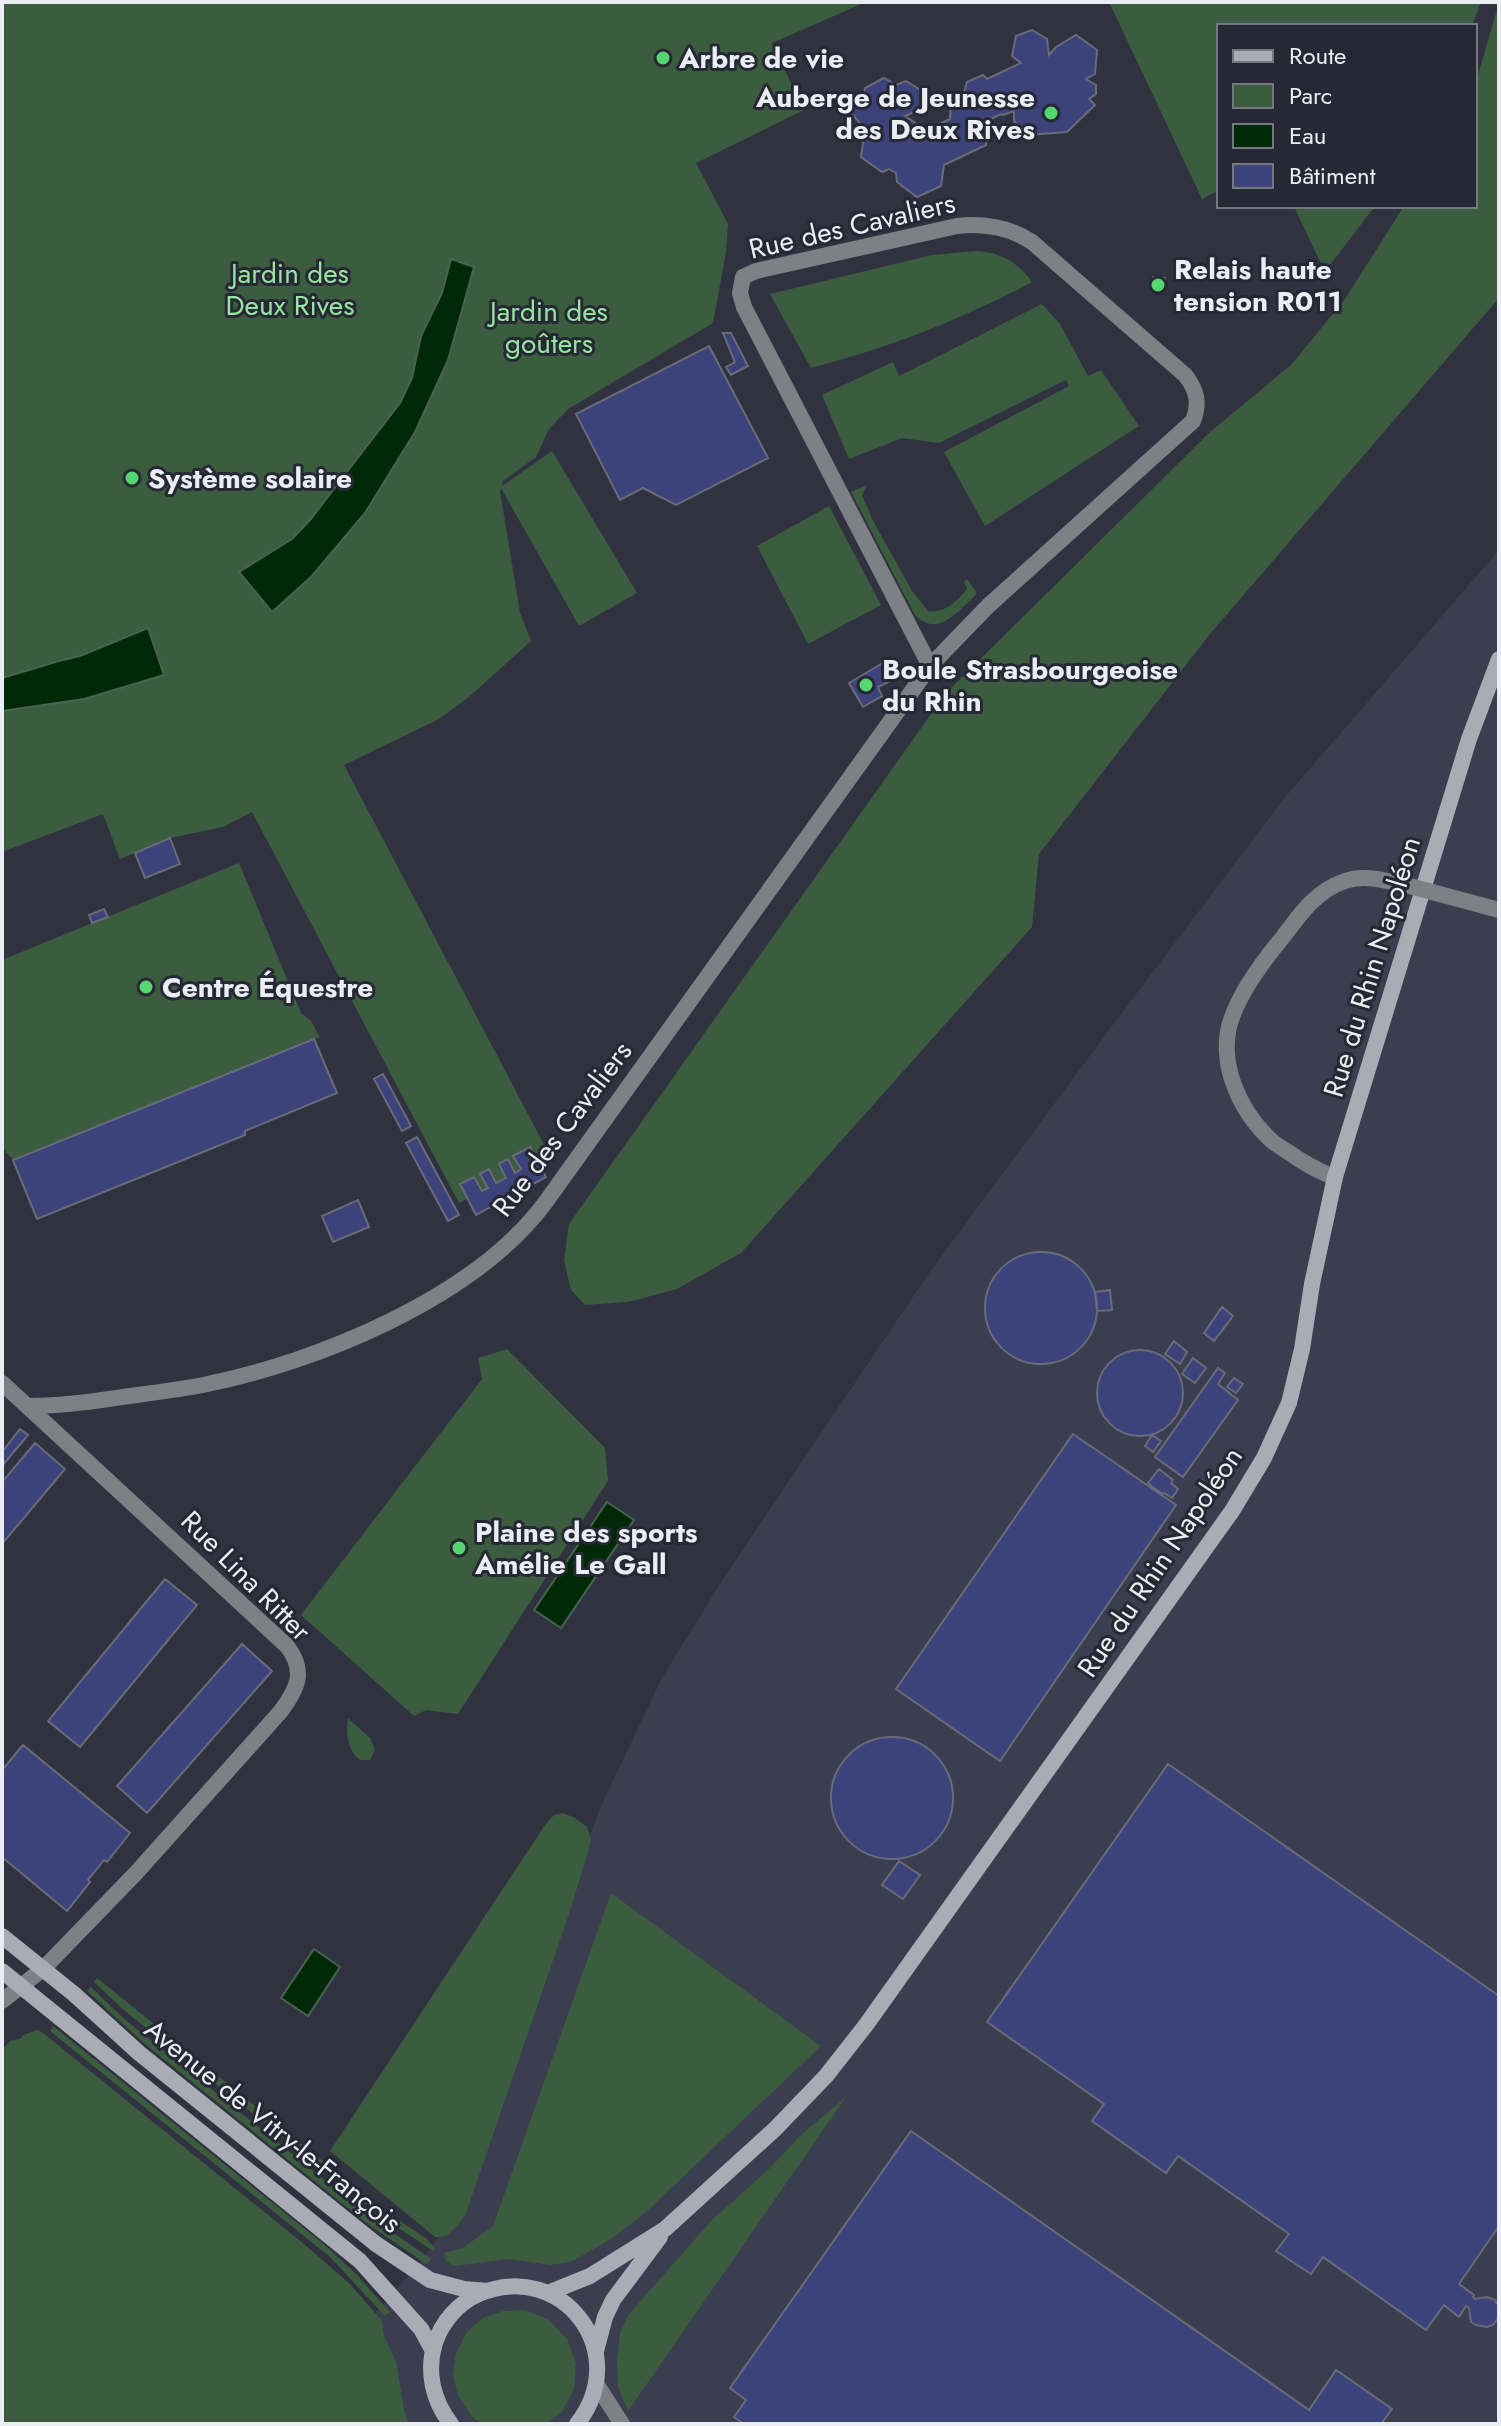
<svg xmlns="http://www.w3.org/2000/svg" width="1501" height="2426" font-family="Jost,sans-serif">
	<rect width="100%" height="100%" fill="#30323f"/>
	<path fill="#3a3e4f" d="M1499,550V2424H395L366,2324L421,2261L454,2215L600,1808L662,1678L723,1579L929,1273L1109,1030L1282,801Z"/>
	<path fill="#3c5c40" d="M2,2H866L772,43L804,110L696,163L728,224L726,252L713,323L568,409L549,429L536,457L503,481L502,486L552,451L637,593L579,626L501,488L500,491L520,613L531,641L470,696L439,719L344,765L549,1154L459,1203L252,812L223,827L170,838L120,859L103,814L2,852Z
		M1109,2H1481L1472,26H1219V190L1202,199Z
		M1499,3V298L1210,634L1039,854L1032,927L741,1253L677,1289L628,1302L585,1305L571,1290L564,1261L569,1224L946,693L1210,432L1291,365L1345,299L1404,206H1475V85Z
		M1294,206H1375L1330,265L1320,262Z
		M976,251C1000,252 1018,262 1032,282C961,320 889,348 811,368L770,294L932,255Z
		M1042,304L1060,324L1088,376L1101,370L1139,426L985,526L944,452L1069,386L1066,380L939,443L902,438L849,459L822,395L893,362L899,376Z
		M867,485L862,495L872,519L912,591L928,611C943,614 958,601 967,589L964,582L967,579L977,593C972,599 965,605 959,611C943,624 932,631 915,615L851,492Z
		M829,506L881,605L808,644L757,546Z
		M239,863L301,1013L311,1021L320,1037L13,1159L6,1153L2,1143V960Z
		M507,1349L605,1448L608,1481L458,1714L426,1710L414,1716L301,1615L482,1379L478,1358Z
		M348,1718L370,1738L375,1750L370,1760H360C347,1750 346,1733 348,1718Z
		M563,1813L575,1818L587,1827L591,1839L588,1852L570,1911L465,2216C456,2227 450,2238 435,2237L330,2151L545,1825L554,1815Z
		M611,1893L821,2046L644,2214L611,2239L580,2257L569,2262L550,2265L509,2259L454,2266L445,2260L444,2253L463,2248L493,2226Z
		M97,1978L385,2211L427,2239L435,2248L433,2251L379,2215L125,2011L94,1982Z
		M91,1987L123,2018L368,2215L431,2259L426,2264L365,2222L145,2044L87,1991Z
		M53,2026L326,2246L355,2273L390,2312L385,2316L330,2257L50,2031Z
		M37,2030L43,2033L304,2244L349,2283L382,2321L384,2336L396,2361L404,2410L409,2424H2V2050L10,2041L20,2039L23,2035Z
		M846,2097L628,2411L618,2387L617,2361L620,2333L629,2314L711,2221L771,2167L801,2135Z
		M525,2310L549,2320L567,2339L576,2363L574,2389L562,2412L547,2424H483L472,2417L458,2396L453,2375L456,2353L466,2333L483,2318L503,2311Z"/>
	<path fill="#002908" stroke="#46644f" stroke-width="2" d="M451,259L474,267L448,360L415,432L365,513L311,577L272,612L239,572L292,539L310,520L400,403L412,378L421,336L442,293Z
		M148,628L164,675L84,699L2,711V678L59,661L80,656Z
		M607,1502L634,1520L561,1628L534,1610Z
		M314,1949L340,1967L308,2016L281,1998Z"/>
	<path fill="#3c427a" stroke="#686b79" stroke-width="2" d="M1032,30L1047,39L1049,55L1056,47L1076,35L1097,50L1095,74L1086,79L1096,85V94L1089,99L1095,105L1067,132L1029,135V127L1022,129L1014,121V111L1003,115L1001,114L989,120L986,145L944,165L941,186L917,197L897,182L896,173L889,169L882,172L861,157L865,129L851,113L852,106L862,100L865,88L884,78L896,85L906,81L927,94L925,107L905,116L926,130L950,119L951,95L964,92L967,82L983,75L987,79L1021,63L1012,56L1016,36Z
		M1153,277L1165,278L1163,292L1152,291Z
		M723,333H731L748,366L731,375L726,367L735,362Z
		M709,346L768,458L676,505L643,488L620,500L576,414Z
		M886,661L896,678L878,687L882,696L863,707L849,683Z
		M170,838L180,864L145,878L135,853Z
		M104,909L108,917L92,923L89,915Z
		M314,1039L337,1093L245,1131V1135L37,1219L13,1160Z
		M383,1074L411,1126L402,1131L374,1079Z
		M417,1137L459,1215L448,1221L406,1143Z
		M530,1147L546,1177L476,1215L460,1184L474,1177L482,1191L488,1188L480,1174L489,1169L496,1183L506,1178L499,1164L508,1159L515,1173L521,1169L513,1156Z
		M358,1200L369,1227L333,1242L322,1216Z
		M985 1308a56 56 0 1 1 112 0a56 56 0 1 1-112 0Z
		M1110,1290L1112,1310L1097,1311L1095,1292Z
		M1222,1307L1233,1316L1214,1341L1204,1333Z
		M1174,1341L1187,1352L1180,1364L1165,1354Z
		M1097 1393a43 43 0 1 1 86 0a43 43 0 1 1-86 0Z
		M1193,1358L1206,1368L1195,1383L1182,1374Z
		M1218,1368L1225,1373L1218,1384L1238,1400L1183,1477L1155,1457Z
		M1234,1378L1243,1384L1236,1393L1227,1387Z
		M20,1429L28,1435L2,1466V1452Z
		M1073,1434L1176,1505L1000,1761L896,1689Z
		M1152,1435L1161,1441L1153,1452L1145,1446Z
		M35,1443L65,1469L2,1544V1482Z
		M1159,1469L1173,1480L1171,1483L1178,1489L1172,1498L1164,1493L1162,1494L1148,1483Z
		M165,1579L197,1605L80,1747L48,1721Z
		M242,1644L272,1671L147,1813L117,1786Z
		M831 1798a61 61 0 1 1 122 0a61 61 0 1 1-122 0Z
		M23,1745L130,1833L107,1862L104,1860L88,1880L90,1882L67,1911L2,1857V1770Z
		M1168,1764L1499,1996V2226L1459,2284L1474,2295L1473,2297L1475,2299L1487,2297L1495,2300L1499,2307V2317L1493,2325L1487,2327L1476,2325L1471,2322L1469,2308L1466,2306L1459,2317L1444,2305L1426,2330L1323,2257L1311,2274L1276,2251L1289,2234L1178,2156L1166,2173L1092,2121L1104,2104L987,2022Z
		M899,1861L920,1875L903,1899L882,1885Z
		M911,2131L1309,2410L1336,2370L1392,2409L1381,2424H744L734,2417L746,2400L730,2388Z"/>
	<g fill="none" stroke-linecap="round" stroke-linejoin="round">
		<path stroke="#7e8086" stroke-width="16" d="M1335,1177C1321,1173 1310,1166 1297,1158C1289,1152 1279,1147 1272,1141C1240,1112 1217,1063 1231,1020C1241,990 1263,961 1283,937C1301,913 1316,891 1345,881C1365,874 1386,881 1406,885
			M2,1383L287,1646C306,1671 298,1688 281,1711L136,1873L43,1969L2,2001
			M29,1406C66,1406 101,1400 137,1395C159,1392 182,1389 203,1385C318,1362 474,1298 545,1203L930,666L988,606L1193,421C1200,403 1197,390 1185,375L1032,242C1009,227 984,223 957,226L756,271L743,277L740,293L744,307L930,666
			M597,2385L622,2424"/>
		<path stroke="#a9abb5" stroke-width="16" d="M2,1936L74,1994L139,2053L376,2244L430,2280L464,2289L488,2291
			M2,1971L360,2261L421,2329L433,2351
			M548,2293L590,2276L665,2229L775,2129L826,2076L866,2025L1232,1511L1264,1458L1289,1403L1302,1349L1312,1284L1335,1177L1469,739L1499,659
			M596,2351L605,2317L613,2300L660,2237
			M451,2424C433,2401 426,2372 435,2343C442,2322 458,2303 479,2294C563,2259 633,2353 577,2424"/>
		<path stroke="#7e8086" stroke-width="16" d="M1406,885L1499,910"/>
	</g>
	<g fill="#55d671" stroke="#262834" stroke-width="3">
		<circle cx="663" cy="58" r="8"/>
		<circle cx="1051" cy="113" r="8"/>
		<circle cx="1158" cy="285" r="8"/>
		<circle cx="132" cy="478" r="8"/>
		<circle cx="866" cy="685" r="8"/>
		<circle cx="146" cy="987" r="8"/>
		<circle cx="459" cy="1548" r="8"/>
	</g>
	<g text-anchor="middle" dominant-baseline="central" stroke-width="6" stroke-linejoin="round" paint-order="stroke">
		<g font-size="28" font-weight="bold" fill="#ebedf5" stroke="#262834" text-anchor="start">
			<text x="679" y="58">Arbre de vie</text>
			<text x="1035" y="97" text-anchor="end">Auberge de Jeunesse<tspan x="1035" dy="32">des Deux Rives</tspan></text>
			<text x="1174" y="269">Relais haute<tspan x="1174" dy="32">tension R011</tspan></text>
			<text x="148" y="478">Système solaire</text>
			<text x="882" y="669">Boule Strasbourgeoise<tspan x="882" dy="32">du Rhin</tspan></text>
			<text x="162" y="987">Centre Équestre</text>
			<text x="475" y="1532">Plaine des sports<tspan x="475" dy="32">Amélie Le Gall</tspan></text>
		</g>
		<g font-size="28" fill="#ebedf5" stroke="#262834">
			<text transform="translate(852 226) rotate(-13)">Rue des Cavaliers</text>
			<text transform="translate(1372 967) rotate(-73)">Rue du Rhin Napoléon</text>
			<text transform="translate(562 1129) rotate(-53)">Rue des Cavaliers</text>
			<text transform="translate(1160 1562) rotate(-56)">Rue du Rhin Napoléon</text>
			<text transform="translate(246 1576) rotate(45)">Rue Lina Ritter</text>
			<text transform="translate(273 2126) rotate(39)">Avenue de Vitry-le-François</text>
		</g>
		<g font-size="28" fill="#95e5a0" stroke="#262834">
			<text x="290" y="273">Jardin des<tspan x="290" dy="32">Deux Rives</tspan></text>
			<text x="549" y="311">Jardin des<tspan x="549" dy="32">goûters</tspan></text>
		</g>
	</g>
	<rect width="1501" height="2426" fill="none" stroke="#ebedf5" stroke-width="8"/>
	<rect x="1217" y="24" width="260" height="184" fill="#262834" stroke="#757781" stroke-width="2"/>
	<rect x="1233" y="50" width="40" height="12" fill="#a9abb5" stroke="#757781" stroke-width="2"/>
	<text x="1289" y="64" font-size="24" fill="#ebedf5">Route</text>
	<rect x="1233" y="84" width="40" height="24" fill="#3c5c40" stroke="#757781" stroke-width="2"/>
	<text x="1289" y="104" font-size="24" fill="#ebedf5">Parc</text>
	<rect x="1233" y="124" width="40" height="24" fill="#002908" stroke="#757781" stroke-width="2"/>
	<text x="1289" y="144" font-size="24" fill="#ebedf5">Eau</text>
	<rect x="1233" y="164" width="40" height="24" fill="#3c427a" stroke="#757781" stroke-width="2"/>
	<text x="1289" y="184" font-size="24" fill="#ebedf5">Bâtiment</text>
</svg>
